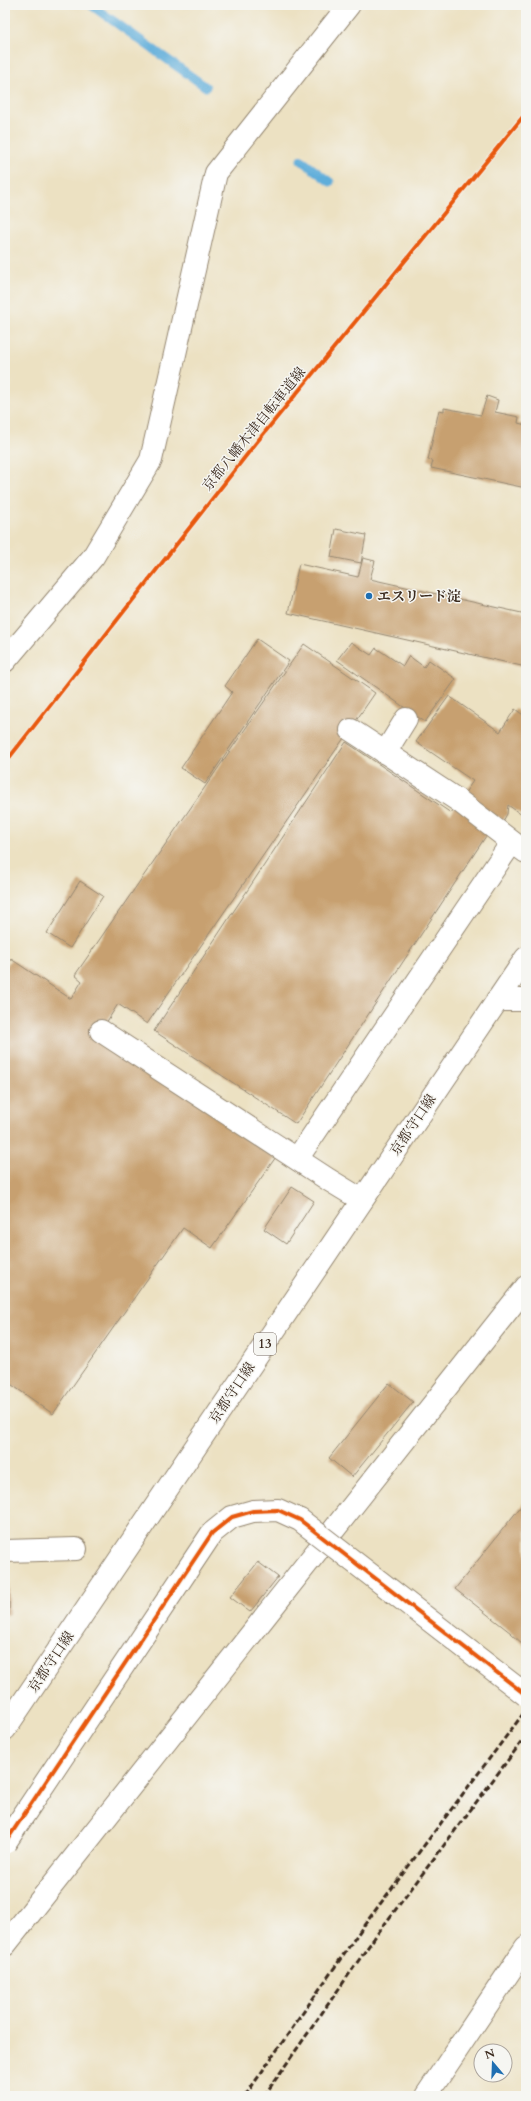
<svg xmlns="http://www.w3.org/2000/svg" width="531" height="2101" font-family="Cardo,'Noto Serif JP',serif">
	<rect width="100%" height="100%" fill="#f6f6f2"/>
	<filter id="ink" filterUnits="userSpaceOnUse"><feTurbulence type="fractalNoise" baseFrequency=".025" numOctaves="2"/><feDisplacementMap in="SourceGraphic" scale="8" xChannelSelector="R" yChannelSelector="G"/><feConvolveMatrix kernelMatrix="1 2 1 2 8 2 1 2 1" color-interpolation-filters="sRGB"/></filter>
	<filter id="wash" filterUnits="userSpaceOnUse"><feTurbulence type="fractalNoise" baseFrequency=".012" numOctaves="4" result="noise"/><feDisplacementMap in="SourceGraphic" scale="16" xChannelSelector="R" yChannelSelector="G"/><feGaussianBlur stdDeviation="0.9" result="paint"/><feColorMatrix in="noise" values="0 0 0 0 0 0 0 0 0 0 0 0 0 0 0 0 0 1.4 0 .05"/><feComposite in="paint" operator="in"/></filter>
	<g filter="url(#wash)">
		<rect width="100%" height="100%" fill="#ece1c2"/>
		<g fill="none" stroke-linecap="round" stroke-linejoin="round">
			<path stroke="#60aeda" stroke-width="9" d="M91,5L206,87
				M301,160L330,182"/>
		</g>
		<g id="blocks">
			<path fill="#c7a070" d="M487,396L498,400L495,412L519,417L518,423L526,425V488L431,468L433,461L428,460L439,410L444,411V408L481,415Z
				M336,529L366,535L361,563L331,557Z
				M363,558L375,561L370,579L526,614V667L288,613L299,564L358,577Z
				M257,639L289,661L205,784L181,768L232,692L225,686Z
				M351,642L371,655L376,648L403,666L409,656L424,667L429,660L456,679L425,722L337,660Z
				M304,644L375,693L147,1024L118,1004L101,1031L278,1154L212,1248L183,1228L53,1414L5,1380V968L11,959L71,999L82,981L75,975Z
				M449,696L500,732L515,709L526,717V818L508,805L507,814L502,823L486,836L296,1124L154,1031L346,742L451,813L473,781L416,742Z
				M80,881L103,896L70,948L47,933Z
				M292,1187L314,1201L286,1244L264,1229Z
				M389,1383L413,1402L352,1477L329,1458Z
				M526,1500V1647L511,1633L455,1589Z
				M258,1562L278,1577L250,1612L230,1597Z
				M5,1569H9V1615H5Z"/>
		</g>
	</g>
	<g filter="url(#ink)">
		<use href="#blocks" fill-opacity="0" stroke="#948670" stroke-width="1"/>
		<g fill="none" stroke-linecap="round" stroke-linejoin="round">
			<defs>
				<path id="minor" d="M5,661L93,557L151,460L216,173L349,5
					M351,730L459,801L516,845
					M385,753L406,719
					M101,1031L329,1180L362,1200
					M297,1159L512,842L526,852
					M5,1551L76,1549
					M5,1945L526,1287
					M426,2096L526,1947"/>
				<path id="major" d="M497,1000H526
					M5,1729L526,958"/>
			</defs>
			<use href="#minor" stroke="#948670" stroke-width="24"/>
			<use href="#major" stroke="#948670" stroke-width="24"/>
			<use href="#minor" stroke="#fff" stroke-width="22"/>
			<use href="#major" stroke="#fff" stroke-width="22"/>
			<path stroke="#3b2a1e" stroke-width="3" stroke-dasharray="6 3" stroke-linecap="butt" d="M245,2096L362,1928L526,1710
				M264,2096L375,1937L526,1736"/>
			<defs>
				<path id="minor-bridge" d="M5,1843L212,1533L232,1517L253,1511L278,1510L300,1520L526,1695"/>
			</defs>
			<use href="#minor-bridge" stroke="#948670" stroke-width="24" stroke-linecap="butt"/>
			<use href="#minor-bridge" stroke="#fff" stroke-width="22"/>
			<defs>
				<path id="cycleway" d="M5,763L256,443L526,113
					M5,1843L212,1533L232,1517L253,1511L278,1510L300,1520L526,1695"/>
			</defs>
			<use href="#cycleway" stroke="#f6f6f2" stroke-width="6"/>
			<use href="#cycleway" stroke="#e8590c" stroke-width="4"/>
		</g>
	</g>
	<circle fill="#1f6fb2" stroke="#f6f6f2" stroke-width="1.5" cx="369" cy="596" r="4"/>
	<g text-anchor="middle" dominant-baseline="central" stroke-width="3" stroke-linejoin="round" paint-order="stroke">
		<rect fill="#f6f6f2" stroke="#73675e" stroke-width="1" x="254" y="1333" width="22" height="22" rx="3"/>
		<g font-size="13" font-weight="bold" fill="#3b2a1e">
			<text x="265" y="1344">13</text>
		</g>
		<g font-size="14" fill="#3b2a1e" stroke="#f6f6f2">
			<text transform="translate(254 429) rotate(-51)">京都八幡木津自転車道線</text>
			<text transform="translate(413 1125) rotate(-56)">京都守口線</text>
			<text transform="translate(232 1393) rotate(-56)">京都守口線</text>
			<text transform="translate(51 1662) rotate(-56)">京都守口線</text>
		</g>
		<g font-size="14" font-weight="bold" fill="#3b2a1e" stroke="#f6f6f2" text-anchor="start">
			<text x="377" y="596">エスリード淀</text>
		</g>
	</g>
	<rect width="531" height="2101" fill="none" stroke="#f6f6f2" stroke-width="20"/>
	<g transform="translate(493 2063) rotate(341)"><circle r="19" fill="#f6f6f2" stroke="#aba49d"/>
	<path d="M0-3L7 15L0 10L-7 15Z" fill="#1f6fb2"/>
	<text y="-6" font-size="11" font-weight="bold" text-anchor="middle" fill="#3b2a1e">N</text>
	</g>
</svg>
